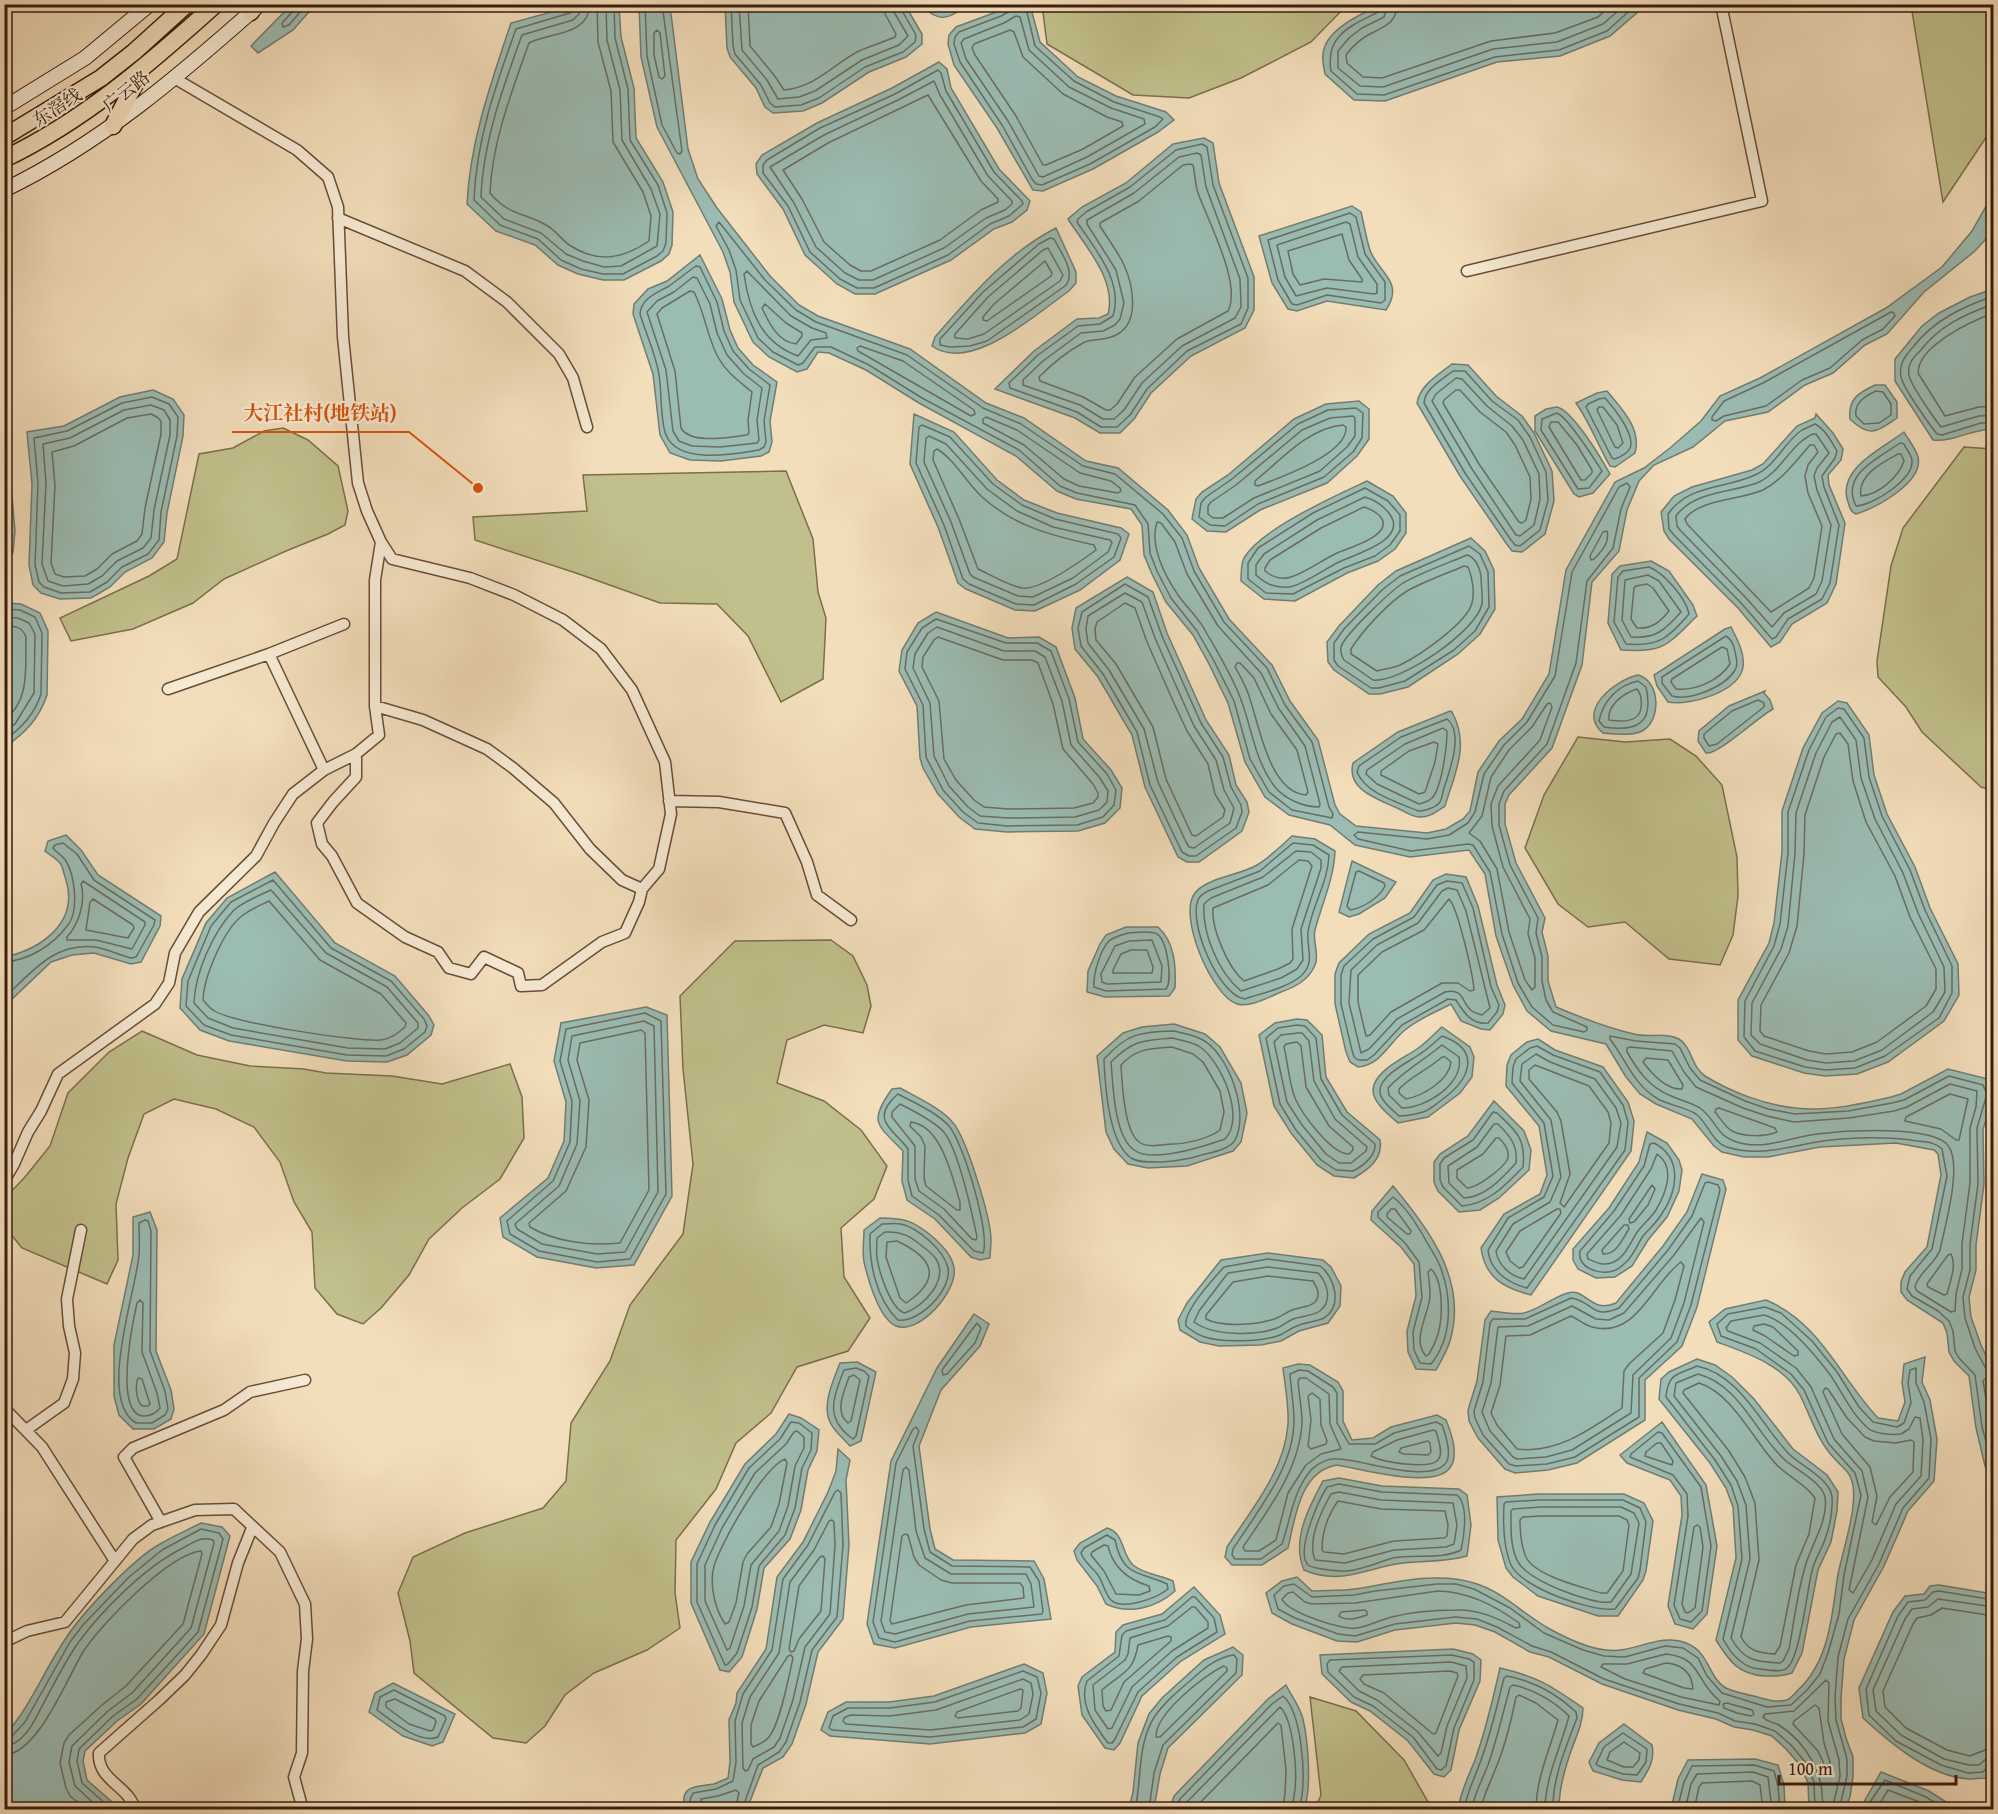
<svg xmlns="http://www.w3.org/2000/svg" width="1998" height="1814" font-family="'Gentium Book Plus','Noto Serif SC',serif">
	<rect width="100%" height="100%" fill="#f3debb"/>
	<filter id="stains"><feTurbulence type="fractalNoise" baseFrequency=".00333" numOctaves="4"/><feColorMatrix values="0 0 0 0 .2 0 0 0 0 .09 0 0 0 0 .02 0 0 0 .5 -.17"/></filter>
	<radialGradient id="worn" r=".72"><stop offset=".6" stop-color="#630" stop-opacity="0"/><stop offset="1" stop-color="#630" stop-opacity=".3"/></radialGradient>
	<path fill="#c1c08c" stroke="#7c6e4d" stroke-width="1.5" d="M1042,5V4L1347,5L1311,42L1241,78L1189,98L1133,95L1047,44Z
		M1911,5H1993V127L1943,202Z
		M283,428L308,440L338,466L348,511L345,525L328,534L286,551L224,579L193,603L133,629L71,641L60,618L149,576L177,559L199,454L233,448L264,431Z
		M1964,447L1993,449V790L1981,787L1922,732L1906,707L1878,677L1877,661L1891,566L1903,528Z
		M786,471L813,539L818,592L826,618L823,679L781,702L748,636L717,604L660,603L576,573L475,540L473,517L587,511L583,475Z
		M1578,737L1625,742L1670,739L1696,756L1722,785L1737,857L1738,896L1733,935L1720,965L1669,959L1625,922L1588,927L1558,904L1525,848L1544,795Z
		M831,940L853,956L867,985L871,1006L863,1033L824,1025L787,1040L777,1083L824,1101L861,1130L887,1166L874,1199L841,1228L844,1277L870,1318L848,1351L797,1367L771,1413L736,1443L716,1489L676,1540L675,1593L680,1628L647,1650L594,1673L565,1695L545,1726L526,1743L493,1738L414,1673L410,1641L398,1593L413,1557L465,1533L543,1508L566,1481L571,1423L610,1361L630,1305L683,1234L693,1164L683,1069L680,996L735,941Z
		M142,1031L197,1055L250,1066L304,1069L326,1073L392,1076L442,1084L510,1064L522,1097L524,1138L500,1179L462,1208L429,1239L409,1275L381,1308L363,1324L337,1314L315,1288L312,1232L294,1202L280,1162L254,1127L216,1109L174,1099L144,1114L128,1158L116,1204L118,1260L107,1284L22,1248L5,1227L4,1199L25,1177L50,1146L68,1093L109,1052Z
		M1310,1697L1356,1711L1404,1760L1432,1809H1315L1321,1795Z"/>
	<path fill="#9bbcb3" stroke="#737c71" stroke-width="1.5" d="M291,5H315L293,30L258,53L251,46Z
		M577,5L619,6L621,37L634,88L636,138L663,182L673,212L672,245L669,254L661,261L624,280H603L578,274L558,265L535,245L496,231L467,204C470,141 491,83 511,23Z
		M639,5H667L671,14L688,149L698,179L717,208L770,276L799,305L818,316L910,349L986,403L1024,418L1086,461L1118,468L1168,510L1187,535L1199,568L1229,619L1272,665L1290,701L1318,740L1335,805L1340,814L1356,826L1427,833L1446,829L1463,819L1470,811L1478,772L1499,741L1522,719L1549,674L1566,570L1615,482L1644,468L1670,448L1701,421L1720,396L1760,378L1886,308L1942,267L1972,231L1993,194V231L1975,251L1924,292L1887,334L1865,345L1833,373L1805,385L1768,412L1725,421L1693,447L1654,465L1639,481L1627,510L1619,551L1592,582L1582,665L1552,748L1509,795L1505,804V824L1516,863L1545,918L1542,932L1548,956V981L1556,1007C1582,1018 1607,1028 1634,1034C1648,1038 1667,1032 1679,1039C1692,1047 1692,1068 1705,1076C1731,1092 1765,1105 1795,1108C1826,1112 1861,1104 1891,1097L1901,1094L1948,1069L1988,1079L1991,1089L1990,1109L1983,1129L1984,1184L1976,1245V1270L1969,1297L1971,1317L1981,1345L1993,1371V1479L1985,1466L1976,1428L1969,1376L1954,1361L1949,1352L1947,1333L1943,1323L1907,1300L1901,1292V1282L1905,1272L1927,1247L1941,1175L1938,1154L1934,1150L1896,1143L1820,1147L1768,1157H1744L1722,1152L1714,1146L1692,1119L1656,1104L1640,1094L1626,1077L1606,1044L1551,1031L1527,1011L1513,985L1496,936L1485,874L1469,850L1410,857L1355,845L1330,825L1289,815L1265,797L1245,762L1228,703L1209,664L1193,635L1166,602L1152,574L1144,555L1142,525L1131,509L1076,499L1057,491L1016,456L919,403L866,370L829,353L818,352L807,369L797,372L769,357L753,342L734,302L730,272L723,252L657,127L641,57Z
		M725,5H905L922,34V44L906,57L869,72L822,103L803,111L773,113L765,107L756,88L730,57L727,48Z
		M920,5H967C947,21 939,22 920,5Z
		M1009,5H1030L1040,42L1078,77L1116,96L1166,112L1174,120L1158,132L1093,169L1043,191L1033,190L997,128L954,65L948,44L949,35L956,27L999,11Z
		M1380,5V4L1646,5L1610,36L1560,56L1497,62L1385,101L1354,100L1325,74C1324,68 1322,61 1323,55C1324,30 1361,14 1380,5Z
		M939,62L947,69L951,88L999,169L1030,201L1027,210L1012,222L994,229L951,260L875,294H855L837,284L805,255L783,209L757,174L756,164L762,155L817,123L892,88Z
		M1204,138L1213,143L1219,183L1254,277V310L1245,328L1191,356L1151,393L1134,419L1120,433H1100L1075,418L995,389L1034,351L1077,319L1099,318L1108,314C1117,280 1085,246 1068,219L1082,207L1126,183L1173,144Z
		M1352,206L1361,212C1364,224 1366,238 1370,250C1378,273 1405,281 1386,310L1327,301L1297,311L1288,309L1272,283L1259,236Z
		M1056,228L1076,272V283L1069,291C1037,313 971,374 932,346L935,337C970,297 1007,253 1056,228Z
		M700,255L722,299L730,330L738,348L753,365L777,382L770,421L772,442L769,452L761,456L721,461L690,460L670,453L660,435L653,374L633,314L634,304L648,289L667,281Z
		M1993,289V429C1972,429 1954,442 1933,440L1895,381V359L1922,326L1939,313L1970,297Z
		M1452,364L1468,365L1496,396L1522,416L1534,433L1552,471L1554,501L1545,534L1522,552L1512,551L1506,543L1460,476L1417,403C1420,385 1438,375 1452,364Z
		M1875,385H1885L1897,402V418C1876,432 1870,438 1850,419C1848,399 1858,393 1875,385Z
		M153,390L173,399L184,415L183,436L167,513L164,542L152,558L125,572L110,587L91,598L60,599L41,593L33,585L29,565L32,484L27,432L64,426L120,397Z
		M1607,391C1621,408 1642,429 1635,453L1615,467L1610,466C1598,445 1590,423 1576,403L1597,393Z
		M1359,401L1369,409V439L1357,456L1327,483L1260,510L1226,532L1207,531L1192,519L1196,499L1202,492L1228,475L1294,419L1326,404Z
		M1557,407C1573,411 1601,458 1610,474L1593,493L1579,497L1574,494L1535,431V416L1546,409Z
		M914,414L954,432L997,480L1024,500L1057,513L1121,528L1129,534L1120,560L1080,590L1035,611L1015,610L966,589L958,583L938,527L910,464Z
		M1816,414L1833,433L1843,449L1841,460L1828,475L1829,485L1845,523L1836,584L1827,603L1792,624L1780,642L1771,647L1738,608L1669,539L1664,531L1661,512L1674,496L1692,487L1752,470L1763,464L1797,426L1815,418Z
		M1904,432C1908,439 1916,449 1918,457C1924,483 1875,508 1856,514C1850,511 1850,508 1848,502C1836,469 1883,448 1904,432Z
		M5,446L8,450L15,531L13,552L5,569Z
		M1367,481L1393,496L1406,513V533L1395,549L1378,561L1347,573L1295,601L1264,599L1241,581C1241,574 1241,564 1244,558C1261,529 1335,496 1367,481Z
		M1471,538L1485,551L1494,570L1495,609L1480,634L1458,654L1408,687L1380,694H1369L1334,670L1328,662L1327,642L1339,626L1378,585L1396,571Z
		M1651,561L1669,571L1693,605L1697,616C1667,645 1665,653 1621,650L1608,623L1612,574L1620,566Z
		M1127,577L1153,592L1167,633L1206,720L1229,755L1236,785L1247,802L1249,812L1242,831L1199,862H1187L1178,857L1145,787L1132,735L1098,677L1075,649L1072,628L1076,608Z
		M5,603L21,604L40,613L48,631L47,695C39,719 25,733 5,747Z
		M936,612L1008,638L1039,637L1056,647L1075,698L1083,739L1111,770L1122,788L1120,808L1105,823L1078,831L1007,832L975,829L959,817L938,794L923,768L920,758L917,706L899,671L902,650L918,623Z
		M1731,627C1737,639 1745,653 1743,667C1739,692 1690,706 1668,702L1657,686L1654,675L1725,629Z
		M1638,675C1661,681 1662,723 1640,732C1630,736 1613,734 1603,733C1576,711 1615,680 1638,675Z
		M1765,691L1764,693L1770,700L1773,709C1758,717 1718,755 1706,753L1698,741L1699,731L1729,706Z
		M1838,701L1847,703L1869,735L1874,775L1887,814L1915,867L1930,908L1958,964L1959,995L1944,1021L1888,1062L1857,1074L1825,1076L1804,1073L1752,1056L1738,1040V1000L1769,943L1774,923L1782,852V811L1803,748L1822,713Z
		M1450,711L1452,712C1470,745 1455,773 1445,806C1437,811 1429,818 1419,817C1412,817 1404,811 1397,808C1377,799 1346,789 1353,763L1398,732Z
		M66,835L81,850L98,875L161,916L160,926L141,962L131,964L94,953L72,955L51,962L7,1004L5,1009V957C41,949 79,923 66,880C64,875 63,867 60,863C56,858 50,855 45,851L48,841Z
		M1292,836L1315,839L1335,851C1334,879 1322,903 1315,930C1312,941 1320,955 1315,965C1309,980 1295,987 1281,992C1269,997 1250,1008 1237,1004C1212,996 1177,915 1195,893C1206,878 1241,875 1257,865C1269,858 1281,846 1292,836Z
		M1352,861L1396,882L1385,898L1359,914L1349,917L1339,912Z
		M275,872L335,943L395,976L429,1016L434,1025L431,1035L407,1055L387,1062L347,1061L229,1041L200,1030L180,1008L182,979L206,923L227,898Z
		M1446,874L1466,877L1478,906L1497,985L1505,1005L1503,1014L1490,1030L1481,1029L1461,1021L1451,1004C1436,1012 1418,1019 1405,1030C1388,1044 1381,1065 1358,1067L1350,1062L1346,1052L1335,1004V974L1339,963L1369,934L1410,913L1433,880Z
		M1126,927H1158C1175,942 1176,967 1175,988L1169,996L1105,997L1087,992L1088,971L1100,944L1106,935Z
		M646,1007L667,1015L672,1196L634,1265L596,1268L537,1257L503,1237L500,1218L548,1178L564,1141L566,1102L554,1061L561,1023Z
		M1297,1019L1307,1020L1322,1035L1326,1077L1347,1112L1380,1140C1383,1159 1369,1169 1354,1178L1334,1176L1317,1165L1291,1133L1274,1106L1259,1035L1275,1023Z
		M1174,1024L1205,1034L1220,1047L1241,1083L1247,1113L1241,1142L1233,1151L1187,1166L1148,1168L1128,1164L1114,1149L1106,1132L1097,1056L1123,1033L1142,1027Z
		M1442,1027L1470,1047L1474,1057L1472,1077L1460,1093L1428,1117L1398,1123C1389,1115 1373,1103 1373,1090C1374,1071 1404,1058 1417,1049C1426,1043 1434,1034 1442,1027Z
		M1538,1039L1555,1050L1603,1067L1628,1102L1634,1121L1631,1151L1531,1295C1504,1288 1485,1278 1481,1248L1504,1214L1540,1194L1547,1175L1539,1126L1506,1086L1507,1065L1511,1055L1527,1042Z
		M900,1088C916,1097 943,1109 954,1124C967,1141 991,1218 991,1240C991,1246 990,1252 990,1258L980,1260L971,1257L935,1219L907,1200L902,1181L903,1151C877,1124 868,1123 892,1089Z
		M1494,1101L1524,1131L1531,1150L1529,1170L1499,1198L1480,1210L1459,1212L1438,1191L1434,1182V1162L1440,1154L1468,1136Z
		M1647,1132L1667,1143L1679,1160L1682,1170L1679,1191L1667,1217L1648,1240L1632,1266L1615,1277L1596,1278L1578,1269L1573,1260V1249L1609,1208L1639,1162Z
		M1702,1174L1723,1180L1726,1189L1697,1307L1682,1346L1645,1380V1420L1577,1463L1548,1470L1515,1473L1505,1469L1478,1438L1469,1421L1468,1410L1477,1381L1485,1320L1491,1311C1501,1312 1515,1315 1524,1313C1540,1309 1553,1297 1568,1293C1587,1288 1590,1314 1616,1303L1663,1246L1687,1212Z
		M1393,1186C1429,1229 1468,1281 1450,1341C1447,1351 1441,1361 1436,1370L1416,1369L1408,1352L1407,1331L1416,1296L1414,1264L1401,1247L1371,1220L1372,1211Z
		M150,1212L157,1230L156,1351L171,1390L174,1409L171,1419L154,1429H133L119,1415L114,1396V1345L133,1255V1217Z
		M880,1218C906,1218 914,1221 934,1238C943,1247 952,1255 954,1268C958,1290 920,1335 896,1326C879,1319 868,1279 864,1262C862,1252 864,1240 864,1230Z
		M1268,1253L1323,1260L1331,1267L1341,1286L1340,1306L1328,1323L1299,1331L1281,1341L1261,1345L1219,1346L1200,1342L1180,1330L1178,1320L1187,1303L1221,1260Z
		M1766,1300C1821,1323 1840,1378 1878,1418L1898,1421L1905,1402L1902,1383L1904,1364L1925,1357L1922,1382L1930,1400L1937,1439L1934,1481L1908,1511L1884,1566L1854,1620L1844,1659L1841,1698V1719L1846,1738L1853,1757V1777L1850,1797L1845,1809H1809L1808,1783L1800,1765L1786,1749L1772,1736L1753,1730L1734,1727L1716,1719L1678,1710L1602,1684L1549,1657L1530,1652L1495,1632L1475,1625L1456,1623L1395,1630L1357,1642L1337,1641L1292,1624L1272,1613L1266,1593L1282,1581L1297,1577L1312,1591C1326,1590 1341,1591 1355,1589C1393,1583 1437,1571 1474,1583C1502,1591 1523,1614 1548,1628C1564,1637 1587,1648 1606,1650C1633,1654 1660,1632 1686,1643C1710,1652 1708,1678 1726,1688C1734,1692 1745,1694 1754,1696C1764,1699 1776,1703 1787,1700C1791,1698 1795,1693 1798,1690C1828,1663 1832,1618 1837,1580C1841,1553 1862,1500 1850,1476C1847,1470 1839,1464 1834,1458C1817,1440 1811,1417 1800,1395C1784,1365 1747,1353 1717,1342L1709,1322L1725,1309Z
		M974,1314L989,1324L980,1346L941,1390L919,1446L930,1529L935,1549L953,1560L1034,1561L1044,1579L1051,1619L971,1627L895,1648L874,1644L867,1624L891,1461L937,1368Z
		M1697,1359L1715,1365L1732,1377L1754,1399L1793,1449L1827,1475L1838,1492L1837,1511L1831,1542L1818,1570L1802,1653L1792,1673C1782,1677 1775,1676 1764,1676C1738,1674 1729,1661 1716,1640L1736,1558L1733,1507L1726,1488L1710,1463L1659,1399L1661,1379L1669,1372Z
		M857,1362L876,1372L861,1441L850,1446C844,1439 835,1432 831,1424C821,1406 833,1381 840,1363Z
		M1298,1364L1310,1365L1338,1382L1343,1391V1421L1352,1440L1373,1438L1391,1427L1437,1415L1446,1420C1451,1432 1460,1457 1449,1469C1431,1489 1361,1469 1337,1465C1300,1471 1295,1518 1288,1548L1262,1565H1232L1225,1557L1227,1547C1251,1510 1285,1470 1288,1424C1289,1405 1285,1386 1283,1368Z
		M789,1414L801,1418L819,1430L817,1451L808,1470L801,1510L790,1539L764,1568L757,1609L742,1657L729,1672L720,1670L691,1603V1562L710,1522L745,1464L776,1434Z
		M1662,1422L1706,1485L1717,1546L1707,1614L1693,1629L1675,1624L1668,1606L1682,1515L1681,1496L1670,1480L1627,1463L1620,1455Z
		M838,1449L850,1460L846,1480L849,1545L843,1619L818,1652L806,1704L792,1744L783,1757L763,1768L747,1809H691L684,1805C681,1784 699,1787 714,1784C719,1782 723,1780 728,1778L730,1762L729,1720L736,1703L737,1693L766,1649L777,1577L803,1542L828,1492L836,1471Z
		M1339,1478L1382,1486L1459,1489L1467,1495L1471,1525L1467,1556C1441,1563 1421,1560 1396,1564C1362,1570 1339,1585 1304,1570C1291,1540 1309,1507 1323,1481Z
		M1539,1494H1624L1644,1503L1653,1521L1646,1571L1643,1580L1618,1616H1598L1538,1596L1513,1577L1506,1568L1498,1540L1497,1497Z
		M201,1523L222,1527L230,1536L204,1634L141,1704L117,1721L85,1751L83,1761L87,1780L112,1802L116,1809H5V1735C31,1706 44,1670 66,1638C83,1612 133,1559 160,1544C173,1536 188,1530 201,1523Z
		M1107,1528C1125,1533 1121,1554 1133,1565C1143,1574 1161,1575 1173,1581L1175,1591C1156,1608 1129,1615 1106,1604L1097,1586L1077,1560L1074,1551L1080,1543Z
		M1939,1585L1993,1594L1994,1768L1987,1778C1981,1778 1974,1779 1968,1779C1929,1776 1890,1743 1863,1718L1859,1688L1893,1612L1905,1596L1924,1594L1930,1586Z
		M1194,1587L1220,1615L1225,1634L1181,1661L1142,1696L1120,1743L1114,1750L1105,1748L1082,1715L1078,1686L1082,1677L1115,1652L1116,1632L1123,1625L1162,1614Z
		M1233,1647L1243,1655L1242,1675L1168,1748L1160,1774L1154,1809H1129L1133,1792L1138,1743L1149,1714L1162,1698L1204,1660Z
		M1453,1649L1473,1654L1481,1660L1480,1681L1459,1730L1451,1770L1444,1777L1434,1774L1408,1741L1370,1711L1351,1702L1322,1674L1320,1655Z
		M1024,1664L1043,1673L1047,1693L1041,1724L1025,1733L930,1744L830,1736L821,1730L828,1712L846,1702H889L934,1696Z
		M1500,1668C1539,1677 1551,1686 1583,1708C1583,1724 1575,1739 1570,1754C1564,1771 1559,1791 1559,1809H1458C1461,1790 1468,1778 1475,1760C1486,1730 1493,1699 1500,1668Z
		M393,1683L455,1714L443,1742L432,1746L403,1736L369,1712L375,1693Z
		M1286,1685C1291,1695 1300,1707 1303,1719C1308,1741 1312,1789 1304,1809H1170L1174,1796L1268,1699Z
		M1624,1724L1652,1745C1655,1760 1649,1769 1641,1782L1622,1780L1593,1771L1589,1762L1599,1743Z
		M1755,1759L1778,1765L1784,1785L1785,1809H1671L1678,1779L1688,1760Z
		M1881,1772L1929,1791L1957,1809H1862L1865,1800Z"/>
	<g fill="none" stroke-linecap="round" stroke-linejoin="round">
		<path stroke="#6a6c60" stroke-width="1.5" d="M295,4L294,10L282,23L283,27L289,25L307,4
			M574,4L573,9L570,13L516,29C496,84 476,141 474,200L500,225L538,239L561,260L581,269L603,274H623L657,256L663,251L666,243L667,213L658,185L630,140L628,89L615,38L614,4
			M581,4L579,14L573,20L522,35C503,87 483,142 481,197L504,219L541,233L566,254L583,261L604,267L621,266L657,246L660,214L651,189L622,140L620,90L607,40L606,4
			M590,4C589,36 550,32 529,43C512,91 492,142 490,193C509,216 524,212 546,225C556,230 562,241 571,246C599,264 624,258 649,241L651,216L643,192L613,142L611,91L598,42L597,4
			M645,4L647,56L662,125L677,153L680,154L682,151L662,4
			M731,4L733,46L735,54L761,85L770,103L775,107L801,105L819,98L865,67L903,52L915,42L916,35L901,9L900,4
			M739,4L742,50L767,80L778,99L799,97L815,91L862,60L899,45L908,36L894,12L893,4
			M748,4L750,46L774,75L784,90C816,87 832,65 859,51C871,46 883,42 895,37L896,34L885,14L884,4
			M1011,4L1010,11L1001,16L959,32L955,37L954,44L960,62L1002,125L1032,179L1036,184L1042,185L1090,164L1155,127L1163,119L1160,117L1114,102L1074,81L1035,46L1025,4
			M1381,4L1378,12C1351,26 1325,35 1331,71L1357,94L1384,95L1495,57L1559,50L1607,31L1637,4
			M1388,4L1384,17L1362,28L1349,38L1338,51V68L1360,86L1383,87L1493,49L1557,42L1603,24L1626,4
			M1397,4C1397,24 1383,27 1368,35C1359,40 1352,47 1346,55L1347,63L1363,77L1382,78L1491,41L1555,33L1598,17L1612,4
			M1016,16L1020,17L1029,50L1069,87L1111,108L1144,119L1145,124L1087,157L1043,177L1039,176L1008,121L966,59L961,43L964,39L1004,23Z
			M657,30L660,33L665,76L662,79L659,77L654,55V33Z
			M1010,30L1014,32L1023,57L1063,94L1107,117L1122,122L1123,126L1083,149L1046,165H1043L1016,116L975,55L972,48L974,44Z
			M938,70L941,73L946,91L994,172L1022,201L1023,204L1009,216L990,224L948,255L874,288H857L840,279L810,252L788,206L763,173V165L767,160L820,128L895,94Z
			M934,81L940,95L988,176L1012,201V204L1005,210L986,218L944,248L873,280H859L845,273L816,247L794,203L770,167L824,135L898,100Z
			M928,95L981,181L998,199V202L981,210L940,240L871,271H861L850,265L824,242L802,199L783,170L828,143Z
			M1202,144L1207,147L1213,185L1248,278V308L1241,324L1187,351L1147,389L1130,415L1117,427H1101L1077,412L1010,388L1009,383L1038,355L1078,326L1100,324L1113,316C1124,282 1095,249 1077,222L1078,219L1086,212L1130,187L1176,150Z
			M1197,153L1201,155L1206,187L1240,279L1241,307L1235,318L1182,346L1142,383L1124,410L1114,419H1103L1080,405L1023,385V380L1043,361L1081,333L1103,331L1115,325L1120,319L1124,303L1116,270L1087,224V220L1134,193L1179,157Z
			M1190,164L1193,165C1195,174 1195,184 1198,193C1208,221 1242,284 1228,311L1177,339L1135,377L1117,404L1110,410H1106L1083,397L1040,381L1039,377C1051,365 1068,351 1083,343C1092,338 1104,342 1118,334C1140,321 1133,285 1124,265C1118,252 1108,239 1100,226V223L1139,201L1183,165Z
			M1350,213L1356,217L1365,254L1385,282V300L1381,303L1327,295L1297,305L1292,304L1278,280L1268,240Z
			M719,222L765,280L796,310L816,322L907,355L983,408L1021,424L1083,466L1115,474L1163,514L1182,538L1194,571L1224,622L1267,668L1285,705L1312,742L1329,807L1333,814L1332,818L1292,810L1269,792L1250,759L1234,701L1214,661L1197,631L1171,598L1157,571L1150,553L1148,524L1135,505L1077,493L1060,486L1019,450L922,398L869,365L831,347H815L803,363L798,365L773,352L758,338L740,300L736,270L729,250L716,226Z
			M1346,222L1350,224L1358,257L1377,284V293L1374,294L1327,288L1296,296L1285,277L1277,245Z
			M1342,234L1349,260L1362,279V282L1324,279L1300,285L1293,274L1288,251Z
			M1050,238L1054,239C1061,253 1077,273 1065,286L987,341L970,346L950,347L940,345V339L983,292L1039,244Z
			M1048,248L1063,275L1060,281L984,334L968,339L955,338V334L988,297L1043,250Z
			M1045,261L1052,273L1051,276L987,321L983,320V317L994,304Z
			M696,266L700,267L717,302L724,331L733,351L749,369L770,385L764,421L766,442L764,447L759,450C733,454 679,465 666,435C660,421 662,391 659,375C656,355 646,334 640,314C641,298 657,293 669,286C678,280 687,272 696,266Z
			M747,271L791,316L812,328L826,333L827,338L811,340L798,356C761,343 749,310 744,274Z
			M693,277L697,278L710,304L717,333L727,355L744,374L762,388L757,420L759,440L757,443L720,447L692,446L679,441L673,431L666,370L647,312L657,301L674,292Z
			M690,291L694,292C705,313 707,338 719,359C727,373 740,382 752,392L748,420L749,433L747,435C730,437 691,445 681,428L675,371L657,314L662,308Z
			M1994,296C1962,307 1934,320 1913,347C1905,356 1897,366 1902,380C1905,390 1929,424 1937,434L1942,435L1981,423H1994
			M765,304L786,323L802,333V336L796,344C778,342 769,323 762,308Z
			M1994,304C1965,314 1939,326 1920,351C1913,358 1907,364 1909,375C1910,384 1934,418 1941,427L1979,416L1994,415
			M1891,312L1894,313L1895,316L1883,329L1862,340L1830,368L1802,380L1766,406L1724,416L1716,421L1712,420V417L1724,401L1763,383Z
			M1994,313C1971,321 1918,346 1918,373L1945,416L1979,407L1994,406
			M860,346L903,361L974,410L975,414L971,416L858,351L857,348Z
			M1453,371H1465L1492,401L1518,420L1530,437L1546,472L1548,500L1540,530L1520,546L1515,545L1511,540L1465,473L1424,403C1425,388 1443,379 1453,371Z
			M1456,378L1462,379L1487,406L1512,426L1523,440L1539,474L1540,499L1534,525L1520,536L1516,535L1472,469L1432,401L1436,394Z
			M1456,390H1460L1480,412L1506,432L1515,445L1530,477L1531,499L1526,520L1522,523L1519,522L1479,464L1443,403L1444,400Z
			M1876,391L1883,392L1891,404V415L1879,423L1864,424L1856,416C1854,403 1865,396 1876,391Z
			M152,397L169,404L178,417L177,436L161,512L159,540L148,554L122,567L107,582L90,592L61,593L44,587L39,582L35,565L38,483L34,438L67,431L122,403Z
			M1605,398C1613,407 1636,435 1630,448C1628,453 1620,457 1615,459L1612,458L1586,407L1588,404L1599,399Z
			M151,405L164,410L170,420V435L154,510L151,538L143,548L117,561L102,576L88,584L63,586L48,581L42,564L46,483L43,444L70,438L124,410Z
			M1599,407H1603L1617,425L1623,443L1618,448L1615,447L1597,410Z
			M1356,408L1363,413L1362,438L1353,452L1324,477L1258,504L1225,526L1210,525L1199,517L1201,503L1206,497L1232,479L1298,424L1328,410Z
			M1557,413C1569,418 1594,459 1602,471L1589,488L1578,489L1541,430L1542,419Z
			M151,414L157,417L161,421V434L145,508L142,534L137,541L112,554L97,569L85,576L64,577L55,574L51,563L55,485L52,452L74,446L127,418Z
			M1353,416L1355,418V436L1347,447L1320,471L1254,498L1223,518H1213L1208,514V506L1211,502L1236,485L1302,430L1330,418Z
			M986,417L1017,430L1080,473L1111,481L1120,488L1121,491L1118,493L1079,486L1064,479L1024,445L983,423V419Z
			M1551,422H1558L1577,445L1592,470V473L1585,480H1581L1549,427Z
			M1815,424C1825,429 1831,441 1837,451L1835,458L1822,476L1824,487L1839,525L1830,583L1822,599L1788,619L1776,637L1772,639L1742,604L1674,535L1669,529L1668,514C1689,484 1725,489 1755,475C1776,466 1784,442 1802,430C1806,428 1811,426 1815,424Z
			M922,425L950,437L993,484L1022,505L1055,519L1118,534L1121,538L1114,557L1076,584L1034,605L1016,604L969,584L963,579L944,525L916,463L919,427Z
			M1343,425L1346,427C1348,454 1279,478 1258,486L1255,485V481C1281,460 1308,428 1343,425Z
			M1813,434H1816L1829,453L1817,468L1814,476L1817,490L1831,525L1822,581L1816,594L1784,613L1772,627L1747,599L1680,530L1677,526L1676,516C1694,491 1730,493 1757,483C1781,473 1790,444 1813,434Z
			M929,436L946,444L987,489L1017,511L1053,527L1110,540L1112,543L1108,552L1073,578L1033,597L1018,596L973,577L970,574L951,522L924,462L926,438Z
			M1900,443L1904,444C1906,449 1912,455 1912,461C1913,480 1873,505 1856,506C1840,474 1879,458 1900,443Z
			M1810,445H1814L1818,452L1808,465L1805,476L1808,493L1822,526L1814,578L1809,588L1771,612L1687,524L1685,519C1699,499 1741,500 1763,490C1782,480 1796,461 1810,445Z
			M937,449C953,458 967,483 981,496C1013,526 1053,536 1094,545L1096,550C1081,561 1040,591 1022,588C1007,585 991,575 978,569L959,519L933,460L934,451Z
			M1898,454H1901L1904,461C1899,477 1878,495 1861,496C1857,475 1883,462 1898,454Z
			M1627,483L1630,487L1621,509L1613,548L1587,581L1576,663L1547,744L1504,791L1499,804V825L1510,865L1538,918L1536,933L1542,957V981L1546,1000L1553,1012L1587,1027V1030L1584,1032L1553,1025L1532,1007L1518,983L1502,934L1490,872L1473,845L1468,844L1411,851L1358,839L1354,835L1358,832L1427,839L1449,835L1468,823L1475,812L1484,774L1504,745L1527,722L1555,676L1572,572L1619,487Z
			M4,484C6,505 14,535 4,555
			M1365,488L1388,501L1400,515V531L1390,545L1375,556L1344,568L1293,594L1266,593L1248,579V563L1258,548L1313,513Z
			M1365,497C1375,500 1385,507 1391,516C1406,541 1353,555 1339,562C1326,568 1302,586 1289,587C1274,588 1266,584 1256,575V565L1264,554L1317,520Z
			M1364,507C1370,509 1376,512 1380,516C1396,535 1348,548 1337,553C1322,560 1307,572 1291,577C1282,580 1272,577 1265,571V568L1270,560L1321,528Z
			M1157,522L1161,523L1175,542L1187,574L1218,626L1261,673L1279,709L1305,746L1320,804L1319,807C1303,807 1285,799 1275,787C1254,760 1252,727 1240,697C1231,674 1218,653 1206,632C1199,618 1187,608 1178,595C1165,576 1149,545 1157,522Z
			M1607,531C1610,542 1602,551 1594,559L1591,560L1590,556L1603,532Z
			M1469,546L1480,554L1488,572L1489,607L1475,631L1454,650L1405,681L1379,688H1371L1338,666L1334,660V643L1344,629L1382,590L1400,576Z
			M1467,555C1475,557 1480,568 1481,576C1481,585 1483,596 1482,604C1476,632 1400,683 1373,680L1344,660C1342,657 1340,651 1341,647C1345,634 1391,591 1403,583C1422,572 1446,564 1467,555Z
			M1464,566L1468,567C1472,576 1475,592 1472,603C1467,623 1419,656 1400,665C1393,668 1384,669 1377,671L1351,654V649C1363,630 1388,603 1407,591C1425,581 1446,574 1464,566Z
			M1649,567C1664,573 1686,598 1689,614C1668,638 1659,647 1626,644L1614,622L1618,577L1623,571Z
			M1648,575L1659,581L1681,612C1665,630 1656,639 1631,637L1622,620L1625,580Z
			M1125,584L1148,597L1162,636L1201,723L1223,757L1231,787L1241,805L1242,812L1236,828L1196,856H1189L1182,852L1150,785L1137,732L1103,674L1081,646L1078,628L1082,612Z
			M1647,584L1653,588L1669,611C1660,622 1652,629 1637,628L1631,619L1634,588L1636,586Z
			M1125,593L1142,602L1155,638L1181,697L1194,726L1216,760L1224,790L1234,808L1230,823L1194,848L1189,847L1186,842L1158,782L1144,729L1109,670L1088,643L1086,629L1088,616Z
			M1125,603L1135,608L1147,642L1173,701L1187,731L1208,764L1215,794L1225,810L1223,817L1196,836L1192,835L1166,779L1153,727L1116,664L1096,640L1095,629L1097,622Z
			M4,609L20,610L35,617L42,633L41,694C35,713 21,729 4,740
			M4,617L18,618L29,623L35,634L34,693L15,724L4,731
			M936,619L1006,643H1037L1051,651L1069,699L1078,742L1107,774L1116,790L1114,805L1103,817L1077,825L1007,826L978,823L963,812L943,790L926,757L923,705L905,669L907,652L922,628Z
			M4,626C14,626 22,626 26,637C25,665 31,701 4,720
			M937,627L1004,651H1035L1045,657L1062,701L1071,745L1100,778L1108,791L1107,802L1099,810L1075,817L1008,818L980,816L968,807L949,786L934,756L930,703L913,668L915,654L928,633Z
			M1726,636C1731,639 1734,645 1735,652C1736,657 1739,665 1735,670C1725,687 1690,701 1672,696L1662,683V677Z
			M938,637L1003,660H1032L1038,663L1053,704L1063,749L1093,784L1098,793V797L1093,803L1074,808L1008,809L984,807L974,800L956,780L944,759L939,701L922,667L923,657L934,640Z
			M1722,647L1727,649L1730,664C1719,681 1695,691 1676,689L1671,682L1672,679Z
			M1237,663H1240L1254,678L1271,714L1297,750L1308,792L1306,795C1269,792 1259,724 1249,696C1246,686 1240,676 1235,667Z
			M1638,681L1646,687C1654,723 1638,732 1604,727L1599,721C1603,701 1618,685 1638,681Z
			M1637,689C1641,694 1642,701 1641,708C1639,723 1621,722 1609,720C1607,705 1624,693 1637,689Z
			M1758,700L1764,703V707L1717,744L1709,746L1704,738V734L1732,711Z
			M1550,703L1552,707L1540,740L1498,786L1491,804L1492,826L1503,867L1530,919L1528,934L1535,958V987L1532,990L1525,980L1509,932L1497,869L1480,841L1469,833L1482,816L1491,777L1509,750L1532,727L1547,704Z
			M1838,708L1844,709L1864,738L1869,777L1882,816L1910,870L1925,910L1952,966V993L1939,1018L1885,1056L1855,1068L1826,1070L1805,1067L1755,1051L1744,1037L1745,1001L1774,946L1780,924L1788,853V812L1809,750L1826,717Z
			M1840,717L1856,740L1861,778L1875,819L1903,873L1918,913L1944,967L1945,992L1933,1012L1882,1050L1854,1061L1826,1063L1807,1060L1760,1044L1751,1035L1752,1003L1781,949L1788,926L1795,853L1796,813L1816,753L1832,722Z
			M1447,719C1464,732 1450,770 1444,788C1443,792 1442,798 1440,802C1435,808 1425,811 1418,811C1398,802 1366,794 1357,772L1359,766L1401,737Z
			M1443,728L1447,731C1447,745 1442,788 1432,798C1429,801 1423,803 1419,804L1377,784L1366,774L1367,770L1405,744Z
			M1840,733L1848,744L1853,781L1866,822L1895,876L1910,917L1936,969V989L1926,1006L1877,1042L1852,1052L1826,1054L1809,1051L1764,1036L1760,1031L1761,1005L1789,953L1797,926L1804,854L1805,815L1824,757L1836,734Z
			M1434,742L1438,744L1435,762L1425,792L1419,794L1381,775V771L1409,751Z
			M1293,843L1313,845L1329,855C1328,883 1312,905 1308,932C1306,947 1316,963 1301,976C1287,988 1262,993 1245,999C1219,996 1188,923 1198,900C1200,895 1204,893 1208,891L1260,871Z
			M1296,851L1311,852L1321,860V868L1301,929L1303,960L1297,969L1281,978L1241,991C1218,972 1202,933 1204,904L1211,898L1263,877Z
			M1299,860L1308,861L1312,866L1292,929L1293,959L1290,963L1278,969L1244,981C1228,968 1211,928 1213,908L1268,885Z
			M1356,872L1359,871L1384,883L1385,886C1379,898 1363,908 1350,910L1347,906Z
			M273,880L331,948L391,981L424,1019L427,1026L425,1032L404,1049L386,1056L347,1055L231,1035L204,1025L186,1006L188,981L211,926L231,902Z
			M83,881L145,922V925L132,949L96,940H67V937C79,924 86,901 81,884Z
			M1447,881L1462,883L1473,908L1491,987L1499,1005L1497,1012L1488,1023C1472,1025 1464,1013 1456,1000L1448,999L1402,1025L1374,1055L1367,1060H1358L1354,1057L1352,1050L1341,1004V975L1344,966L1373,939L1414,917L1437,885Z
			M1448,888L1457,890L1466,911L1490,1008L1482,1015C1479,1014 1475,1013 1472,1011C1461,1003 1465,988 1445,992L1397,1019L1369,1049L1361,1053L1349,1003L1351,970L1377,945L1418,923L1442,891Z
			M271,890L326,953L387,987L418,1023V1028L400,1043L385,1049L348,1048L233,1028L208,1018L194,1003C195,973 213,932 234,910C243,902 260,895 271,890Z
			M93,899L133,925L134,928L128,938L86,930L90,902Z
			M1449,899C1458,908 1473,975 1474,990L1470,991L1458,983H1442L1391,1012L1370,1035L1366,1036L1358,1002V975L1382,952L1424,930Z
			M269,901L320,960L381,994L406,1023L405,1027C398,1033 391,1039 381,1040C358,1042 231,1023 213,1010C209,1008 206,1003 203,1000C204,976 224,929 243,915C251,909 261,905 269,901Z
			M1128,933C1136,933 1150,930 1157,934C1167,940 1173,980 1166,989L1106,991L1094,987C1093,975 1100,950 1109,941C1114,937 1122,935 1128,933Z
			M1152,940L1162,966L1161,982L1107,984L1102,982L1101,974L1115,946L1129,941Z
			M1131,950H1147L1153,967L1152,973H1113V970L1121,954Z
			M4,962C30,960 53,945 68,925C79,911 75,876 66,861C63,856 57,853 53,848L55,845L63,843L77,854L94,880L155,920L154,925L136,957L131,958C119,955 107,949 95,947C54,942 31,973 4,998
			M645,1013L661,1021L666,1194L630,1259L597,1262L539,1251L510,1234L507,1221L553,1181L570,1142L572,1101L560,1061L566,1029Z
			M644,1021L654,1026L658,1192L625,1252L597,1254L542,1244L517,1229L515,1224L559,1186L577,1144L580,1101L568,1060L572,1036Z
			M1297,1025L1305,1026L1316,1038L1321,1079L1342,1115L1375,1144C1376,1156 1363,1166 1353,1171L1336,1170L1321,1160L1296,1130L1280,1104L1266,1038L1278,1028Z
			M641,1030L645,1033L649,1190L620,1243C590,1246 555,1242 530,1227L529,1223L566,1191L586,1147L589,1100L577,1060L580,1043Z
			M1174,1031C1183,1033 1193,1035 1201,1039C1228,1052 1250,1112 1235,1140C1230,1150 1208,1153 1198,1156C1186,1160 1175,1161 1162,1162C1152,1162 1139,1163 1131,1158C1108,1142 1105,1085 1104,1059C1128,1033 1139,1032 1174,1031Z
			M1298,1033H1302L1309,1041L1314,1081L1335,1119L1367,1147L1366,1151L1351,1163H1339L1326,1154L1302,1125L1287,1102L1274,1042L1281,1035Z
			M1442,1036C1482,1050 1470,1079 1443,1099C1437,1103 1430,1110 1423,1112C1416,1114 1407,1116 1399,1116C1393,1110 1380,1101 1380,1091C1379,1076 1410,1061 1420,1054C1428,1049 1435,1042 1442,1036Z
			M1173,1038C1182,1041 1193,1042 1200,1047C1221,1061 1246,1118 1225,1139C1205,1146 1153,1164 1134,1150C1114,1136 1113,1085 1111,1062C1133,1040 1144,1040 1173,1038Z
			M1297,1042L1301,1046L1306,1087L1329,1126L1353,1147V1150L1349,1154C1331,1154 1302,1114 1295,1098C1289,1083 1288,1063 1284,1047L1286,1044Z
			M1442,1045L1459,1057C1464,1084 1426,1108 1402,1108L1389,1095L1388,1088C1404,1071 1424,1060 1442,1045Z
			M1537,1046L1553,1055L1600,1072L1623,1105L1628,1122L1625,1150L1527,1288C1508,1283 1490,1271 1488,1250L1508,1218L1544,1197L1553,1176L1544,1123L1512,1083L1513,1067L1516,1059L1530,1048Z
			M1172,1047L1193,1054L1203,1062L1220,1091L1224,1112L1220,1130C1208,1139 1186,1144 1171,1144C1161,1145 1147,1148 1139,1142C1124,1131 1122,1083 1121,1065C1137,1048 1149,1049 1172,1047Z
			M1630,1047L1672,1051L1684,1072L1696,1087L1743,1108L1767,1116L1794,1122L1849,1118L1894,1111L1907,1107L1950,1084L1977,1091L1976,1107L1970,1128V1183L1962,1244V1269L1956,1294L1955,1311L1951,1312L1917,1291L1915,1287C1918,1273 1935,1264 1940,1250C1945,1226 1962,1167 1949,1147C1936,1124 1842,1131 1817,1134C1793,1137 1769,1148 1745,1144C1715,1139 1719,1122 1700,1108C1692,1103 1680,1100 1671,1096C1649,1087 1638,1071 1627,1052V1048Z
			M1536,1054L1550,1062L1595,1079L1616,1108L1621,1123L1617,1147L1524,1279C1510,1276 1498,1265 1496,1251L1513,1224L1550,1202L1561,1177L1551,1120L1520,1081L1522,1064Z
			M1442,1057H1445L1451,1062C1449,1081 1422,1096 1406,1099L1399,1093V1089C1411,1076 1429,1069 1442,1057Z
			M1646,1058L1668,1060L1683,1085L1682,1089C1667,1090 1652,1074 1643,1062Z
			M1535,1065L1589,1086L1608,1112L1611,1123L1609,1143L1564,1207L1560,1203L1570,1174L1561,1121L1557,1112L1529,1079V1070Z
			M898,1094C915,1103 936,1112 949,1126C963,1142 991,1235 983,1253L974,1251L939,1215L912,1196L908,1180V1149C899,1135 875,1123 888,1105C891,1100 894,1097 898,1094Z
			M1950,1094L1968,1099L1959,1140H1956L1941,1129L1905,1121L1906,1117Z
			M900,1104C914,1111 932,1120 943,1131C958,1148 972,1213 977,1237L976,1240L972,1239L944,1209L919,1191L915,1179V1146L892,1117V1112Z
			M1719,1108L1775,1128L1777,1132C1765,1137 1744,1137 1732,1131C1726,1128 1720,1118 1715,1112L1716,1109Z
			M1493,1112L1497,1113C1516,1131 1526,1138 1523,1167C1506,1185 1488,1204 1462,1206L1443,1187L1440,1180V1164L1444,1158L1473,1140Z
			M911,1122C942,1126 952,1177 960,1202V1210H957L926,1186L924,1178L925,1146L921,1137L910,1126Z
			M1494,1124H1498C1510,1136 1518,1145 1516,1163C1502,1178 1486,1197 1464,1198L1449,1183L1448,1166L1477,1147Z
			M1496,1138H1499C1504,1143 1511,1152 1507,1160C1502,1169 1477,1188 1467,1188L1457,1178V1170L1483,1154Z
			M1654,1143C1683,1158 1678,1191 1661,1215C1656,1223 1649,1229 1643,1236C1637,1245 1633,1257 1625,1263C1622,1266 1617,1270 1613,1271C1599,1275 1577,1268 1580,1251L1614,1211L1644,1166L1650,1144Z
			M1657,1154C1676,1167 1666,1193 1656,1210C1651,1218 1643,1224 1638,1231C1630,1242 1625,1259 1611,1263C1603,1266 1595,1262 1588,1259L1587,1254L1621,1215L1651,1169Z
			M1708,1182L1718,1185L1720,1190L1691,1305L1677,1342L1639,1378V1417L1575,1457L1547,1464L1516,1466L1509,1464L1483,1435L1475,1418L1474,1411L1483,1382L1490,1323L1493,1319H1525L1571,1298C1593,1301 1591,1320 1619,1308L1668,1250L1692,1216L1705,1183Z
			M1652,1185L1655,1189L1648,1205L1634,1222L1630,1223L1629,1219Z
			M1393,1197C1406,1207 1416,1223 1424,1237C1429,1247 1436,1256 1440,1266C1452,1297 1453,1337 1431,1364L1420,1363L1414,1350L1413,1332L1422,1297L1419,1262L1405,1243L1378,1217V1212Z
			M1391,1209H1395L1411,1231L1410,1234H1407L1387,1217V1214Z
			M1557,1209H1560L1561,1213L1523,1267L1519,1268L1510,1261L1506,1252L1520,1231Z
			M1701,1218L1704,1222L1684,1303L1671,1338L1633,1375L1631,1413L1572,1450L1546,1457L1517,1459L1513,1457L1490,1431L1482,1412L1491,1383L1498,1327L1528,1326L1572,1306L1596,1319L1609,1320L1624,1313L1674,1255Z
			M145,1220L148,1221L151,1231L150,1351L165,1391L168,1409L165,1415L152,1423H136C97,1400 136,1292 139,1255C140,1245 139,1234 139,1223Z
			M882,1224C888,1224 896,1223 901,1224C918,1228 944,1250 948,1268C952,1290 919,1323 898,1320C876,1299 869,1263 870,1234Z
			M1624,1225H1628L1629,1229C1622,1239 1617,1255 1603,1254L1602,1250Z
			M885,1232C901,1231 910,1236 922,1246C927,1250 933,1254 936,1259C949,1280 924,1306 905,1313C891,1310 879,1272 877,1258C876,1251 877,1244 877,1238Z
			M897,1241C933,1258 943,1278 906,1303L900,1298L886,1257L887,1242Z
			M1951,1254C1957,1266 1950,1281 1947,1294L1944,1295L1928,1287L1927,1284L1948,1255Z
			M1268,1259L1320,1266C1335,1277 1343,1306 1324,1318C1316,1322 1305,1322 1297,1326C1291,1328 1286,1332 1280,1335C1263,1342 1219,1343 1202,1336C1196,1334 1191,1330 1186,1326C1182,1312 1214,1278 1224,1267Z
			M1681,1262L1684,1266L1675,1300L1663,1333L1629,1364L1624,1371L1622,1408C1591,1429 1557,1454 1517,1449L1497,1425L1491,1413L1500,1385L1506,1336L1530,1335L1571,1316C1578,1319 1584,1325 1592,1327C1637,1339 1652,1283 1681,1262Z
			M1268,1267L1318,1273C1327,1282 1333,1301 1320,1311C1313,1316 1301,1316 1293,1319C1287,1322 1282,1326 1277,1328C1255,1336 1213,1336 1194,1322L1199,1311L1228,1273Z
			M1431,1269C1444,1281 1443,1320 1437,1337C1435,1343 1432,1349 1429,1354L1426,1356C1411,1340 1429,1314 1430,1296C1430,1288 1429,1279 1428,1272Z
			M1268,1276L1313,1281C1316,1286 1320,1292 1317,1299C1314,1307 1299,1307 1292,1310C1285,1313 1279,1318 1271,1320C1255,1325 1221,1327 1206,1319V1315L1233,1282Z
			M140,1300L143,1303L142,1352L157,1393L160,1408C156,1413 151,1416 144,1416C113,1415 133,1321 137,1303Z
			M1764,1315C1789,1322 1816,1356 1831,1376C1843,1394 1852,1415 1869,1429C1876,1434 1892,1435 1901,1434L1909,1429L1915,1417L1920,1418L1923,1440L1921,1476L1896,1504L1872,1560L1853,1593L1849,1590L1868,1497L1862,1471L1834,1439L1811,1387L1796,1368L1760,1343L1728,1331L1726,1328L1731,1321Z
			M977,1323L981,1328L975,1343L947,1374L943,1375L942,1370Z
			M1764,1324L1773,1327L1798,1351V1355L1794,1356L1765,1336L1753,1330L1754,1326Z
			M1697,1366C1740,1375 1760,1423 1788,1453C1799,1465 1831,1479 1832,1497C1833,1511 1829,1529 1824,1542C1820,1552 1814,1561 1812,1571C1807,1590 1800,1658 1787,1668C1781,1673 1768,1670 1760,1669C1742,1668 1731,1654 1723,1639L1742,1559L1738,1506L1731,1485L1715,1460L1666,1397C1668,1373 1677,1375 1697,1366Z
			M856,1368L864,1371L869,1376L856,1436L853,1439C824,1418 833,1399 844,1370Z
			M1299,1370L1308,1371L1333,1387L1337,1393V1423L1349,1444H1375L1394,1433L1436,1422L1442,1425C1445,1434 1453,1455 1445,1464C1427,1484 1362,1459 1337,1459C1329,1458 1318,1463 1312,1469C1293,1490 1291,1518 1282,1544L1261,1559H1235L1232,1555L1233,1549C1257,1512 1294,1467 1294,1421C1294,1405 1291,1389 1290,1374Z
			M1994,1372L1986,1369L1975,1348L1965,1318L1963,1297L1970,1270V1244L1978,1184L1977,1128L1987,1094L1983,1085L1949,1076L1904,1100L1892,1103L1848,1111L1795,1114L1768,1109L1745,1101L1700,1080L1690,1068L1680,1048L1675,1044L1636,1041L1610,1036V1039C1626,1060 1634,1085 1658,1099C1669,1105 1685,1107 1696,1114C1708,1123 1712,1142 1727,1147C1758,1157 1787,1147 1817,1142C1846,1137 1888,1136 1917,1141C1926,1142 1935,1142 1942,1149L1947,1176L1932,1249L1910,1276L1907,1289L1912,1296L1938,1311L1949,1321L1953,1331L1955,1351L1959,1358L1975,1375L1982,1427L1994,1470
			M1698,1374C1740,1385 1755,1433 1785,1460C1796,1470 1821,1481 1825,1497C1829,1520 1810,1547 1805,1567C1797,1594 1794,1622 1789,1649L1783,1661L1780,1663C1756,1662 1744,1661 1731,1638L1750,1559L1746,1505L1737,1481L1721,1456L1674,1396L1676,1383Z
			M854,1375L860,1380L851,1421L848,1423C834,1412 844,1392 849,1377Z
			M138,1378L142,1379L150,1404L148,1406H142C136,1400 135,1386 138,1378Z
			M1300,1378H1306L1329,1394L1330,1424L1341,1449L1321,1454L1306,1465L1288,1493L1276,1540L1259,1551H1245L1243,1547C1268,1510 1300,1469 1302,1422C1302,1409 1299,1394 1298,1381Z
			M1994,1379L1986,1378L1983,1381L1994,1444
			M1699,1383C1732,1393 1754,1441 1776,1464C1788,1477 1806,1484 1815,1498L1809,1534L1796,1565L1780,1646L1775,1654C1760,1653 1749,1652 1741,1637L1759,1560L1755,1503L1745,1477L1729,1451L1683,1393L1684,1390Z
			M1825,1388L1828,1389L1847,1418L1865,1437L1874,1441L1896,1443L1911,1440L1914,1442L1913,1472L1890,1497L1876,1525L1872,1522L1877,1496L1870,1467L1842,1434L1823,1392Z
			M1312,1393L1320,1399L1321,1425L1327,1441L1326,1444L1311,1449L1308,1446L1311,1420L1308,1396Z
			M791,1422L799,1423L812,1433L811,1450L802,1468L795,1508L785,1535L759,1566L752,1607L737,1653L728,1664L725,1665L697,1602V1564L715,1525L749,1468L780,1439Z
			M916,1427L919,1431L913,1446L924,1529L930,1552L952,1566L1030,1567L1039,1581L1043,1611L1042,1614L970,1621L895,1642L879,1638L873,1622L896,1463L913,1429Z
			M1433,1430L1436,1431C1438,1438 1444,1454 1438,1460C1429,1470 1382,1462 1371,1456L1373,1452L1397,1440Z
			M794,1432L797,1431L804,1437V1448L795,1466L788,1506L779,1531L751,1565L744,1606L730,1648L727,1650L705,1601V1565L722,1528L755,1473L786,1444Z
			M1658,1432L1662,1433L1701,1487L1711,1546L1702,1611L1691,1622L1680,1619L1674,1605L1688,1516L1687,1494L1673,1475L1630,1457L1631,1454Z
			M1428,1441L1430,1443L1431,1452L1428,1455L1404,1454L1399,1452L1401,1448Z
			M1657,1443H1661L1673,1461L1672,1465L1645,1456L1646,1452Z
			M785,1459L787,1463L779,1504L771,1527L747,1554L743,1562L736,1603L729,1622L725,1624C715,1609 709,1585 714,1566C721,1543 763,1468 785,1459Z
			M906,1467L909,1470L916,1531L925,1558L951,1574H1026L1031,1584L1034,1607L968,1614L895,1634L885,1632L881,1621L903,1470Z
			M1339,1484L1382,1492L1457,1495C1469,1505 1464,1537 1461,1550C1441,1560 1415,1554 1393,1558C1378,1562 1360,1571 1344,1571C1338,1571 1313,1569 1308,1565C1295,1551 1319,1500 1327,1487Z
			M1339,1492L1381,1500L1453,1503L1457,1525L1454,1544L1446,1547L1394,1550L1345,1563L1315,1560C1307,1540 1321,1512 1331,1494Z
			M1539,1500H1623L1640,1508L1646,1522L1640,1570L1638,1578L1615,1609C1591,1612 1522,1588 1511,1565C1503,1547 1503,1523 1504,1504L1506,1502Z
			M1338,1501L1381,1509L1445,1511L1448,1525L1447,1536L1444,1538L1394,1541L1344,1554L1324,1552L1322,1550C1322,1533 1328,1515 1338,1501Z
			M1540,1507H1621L1634,1513L1639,1523L1631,1574L1611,1602C1592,1605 1529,1581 1518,1562C1510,1548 1511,1527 1511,1511L1513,1509Z
			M1540,1516H1619L1627,1520L1629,1525L1623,1571L1607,1593H1601C1582,1587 1535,1576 1526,1557C1521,1546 1520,1531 1520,1520L1523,1517Z
			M832,1520L834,1522L835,1545L830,1614L805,1647L793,1700L780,1738L774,1747L753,1759L748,1770L745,1771L743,1768L742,1723L750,1697L779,1653L790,1582L814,1550L829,1521Z
			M1697,1525L1700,1527L1703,1547L1695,1608L1688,1613L1685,1612L1682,1604L1694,1527Z
			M905,1534L908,1535L914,1557L919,1565L941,1580L952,1583H1020L1023,1587L1024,1598L966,1605L892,1624L890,1621L902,1536Z
			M1107,1535L1115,1540C1123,1578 1140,1571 1167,1584L1168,1589C1157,1598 1122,1611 1111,1600C1105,1594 1103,1582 1098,1575C1092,1567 1084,1562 1081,1553L1084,1548Z
			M1104,1545L1108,1546C1113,1568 1129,1580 1149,1586L1150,1591L1139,1595L1116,1594L1104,1571L1091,1555L1092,1552Z
			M823,1556L825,1559L821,1611L799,1639L794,1651L791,1652L789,1649L799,1586L820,1557Z
			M1438,1591C1469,1592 1494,1605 1519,1623L1520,1627L1516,1628C1497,1618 1478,1609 1456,1610C1435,1610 1411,1612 1392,1617C1380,1620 1369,1626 1357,1628C1343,1631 1287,1612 1282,1599L1288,1593L1293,1592L1305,1602L1312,1604L1355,1603Z
			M1192,1597H1195L1214,1618L1217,1632L1177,1657L1138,1692L1115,1739L1112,1743H1108C1095,1726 1078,1703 1087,1681L1119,1656L1122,1635L1126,1631L1165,1620Z
			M1994,1600L1939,1591L1933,1592L1925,1600L1908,1602L1898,1616L1866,1689L1869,1715L1896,1741L1941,1765L1968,1773L1983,1772L1988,1766H1994
			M1192,1607H1195L1208,1622V1628L1172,1651L1132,1687L1112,1728L1108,1729L1095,1710L1093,1685L1125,1660L1128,1654L1130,1638L1168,1626Z
			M1994,1607L1938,1599L1928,1607L1912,1609L1905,1619L1873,1690L1876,1711L1901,1735L1944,1759L1969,1765H1979L1986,1759L1994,1758
			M1365,1610L1367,1612V1615C1358,1618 1347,1622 1339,1616L1341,1612Z
			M1994,1616L1942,1608L1931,1615L1917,1618L1913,1624L1883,1691L1885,1707L1906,1728L1947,1750L1970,1756L1985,1750L1994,1749
			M1168,1636L1171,1637V1641L1124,1682L1111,1710L1106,1711L1103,1706L1102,1690C1122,1672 1133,1674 1138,1645Z
			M1666,1654C1703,1658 1694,1681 1720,1701L1719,1705L1681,1697L1625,1679L1601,1667L1603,1664H1627Z
			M791,1655L793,1658C789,1676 780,1724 769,1737C765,1742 758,1745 753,1747L751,1744V1725L759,1701L788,1656Z
			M1452,1655L1469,1659L1474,1662V1680L1454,1728L1446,1766L1441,1770L1437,1769L1413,1737L1373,1706L1354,1697L1328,1672L1327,1664L1330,1660Z
			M1451,1662L1466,1666L1467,1678L1447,1726L1441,1753L1438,1756L1417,1731L1377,1700L1359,1691L1339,1671L1342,1667Z
			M1666,1663C1682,1664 1692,1673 1693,1689L1684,1688L1643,1673L1645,1669Z
			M1224,1666L1227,1668V1671L1160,1737H1156C1155,1714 1204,1675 1224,1666Z
			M1023,1671L1037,1677L1041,1693L1036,1719L1023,1727L930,1737L832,1730L829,1728L833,1716L848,1708H890L935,1702Z
			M1450,1671L1457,1673L1458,1676L1436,1733L1433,1734L1384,1693L1364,1684L1360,1679L1363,1675Z
			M1023,1679L1031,1683L1033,1694L1029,1714L1020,1720L930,1730L846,1724L843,1721L844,1718L850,1715L890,1716L936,1710Z
			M1020,1689L1023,1690L1021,1708L1018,1711L958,1718L955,1716L957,1712Z
			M394,1690L445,1716L446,1719L438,1737C420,1745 391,1720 377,1710L380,1697Z
			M395,1699L435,1719L436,1722L433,1730L430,1731L409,1724L386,1707V1702Z
			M1727,1703L1752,1710L1754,1714L1751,1716L1737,1713L1724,1708L1723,1704Z
			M1815,1705L1819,1708L1824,1743L1830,1762L1828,1767L1825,1766L1818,1751L1793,1724L1794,1721Z
			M1623,1733L1647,1749L1646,1762L1637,1775L1623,1774L1599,1766L1596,1764L1604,1747Z
			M4,1738L11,1737L25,1722L70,1642L83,1625L128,1578L162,1550L201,1529L219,1533L223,1539L198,1632L137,1699L113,1716L79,1749L77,1761L82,1783L107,1805L109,1810
			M1624,1742L1640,1753L1639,1760L1633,1767H1624L1607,1760L1610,1752Z
			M4,1746C23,1745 34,1722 41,1708C53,1686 64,1663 78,1643C102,1610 146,1566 183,1548C195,1542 200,1536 213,1540L214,1543L191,1628L132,1693L108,1711L72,1746L69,1762L75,1786L101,1810
			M4,1755C38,1754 67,1678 83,1652C100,1625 169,1554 201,1551L202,1554L183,1624L126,1686L102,1705L69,1735L64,1743L60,1763L66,1788L70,1796L87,1810
			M693,1810L690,1800L693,1793L716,1789L733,1781L736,1762L735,1721L743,1694L772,1650L783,1579L808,1545L835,1492L838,1490L841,1493L843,1545L837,1617L812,1650L800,1702L786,1742L779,1752L758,1765L742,1810
			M700,1810L701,1799L718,1796L736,1790L739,1793L735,1810
			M1135,1810C1142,1779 1137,1743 1155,1716C1165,1702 1178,1691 1191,1680C1203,1669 1217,1657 1234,1655L1237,1659L1236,1673L1163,1745L1154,1773L1149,1810
			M1176,1810L1180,1799L1272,1704L1283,1696C1302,1713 1305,1771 1302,1796C1301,1801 1299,1805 1299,1810
			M1184,1810L1186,1803L1280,1707C1294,1720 1298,1776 1294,1796C1294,1801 1291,1804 1291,1810
			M1193,1810L1278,1723L1281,1725L1286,1770L1285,1794L1282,1810
			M1464,1810C1467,1791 1475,1778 1481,1760C1491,1733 1497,1706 1504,1678L1507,1676C1533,1681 1557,1694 1576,1712L1577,1718C1566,1747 1552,1779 1553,1810
			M1471,1810C1475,1793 1482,1780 1488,1765C1497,1739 1503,1713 1510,1687L1513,1685C1533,1689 1554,1701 1569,1716C1561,1747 1545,1777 1545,1810
			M1481,1810C1483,1795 1490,1784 1495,1770C1505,1747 1511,1722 1516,1697L1519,1695L1536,1703L1558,1720C1550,1749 1536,1778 1536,1810
			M1677,1810L1684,1782L1692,1766L1754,1765L1774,1771L1778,1786L1780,1810
			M1685,1810L1691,1784L1697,1774L1753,1772L1768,1777L1772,1810
			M1694,1810L1699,1787L1702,1783L1752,1781L1760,1785L1763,1810
			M1815,1810L1814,1782L1806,1763L1791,1745L1775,1731L1755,1724L1735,1721L1718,1713L1679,1704L1604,1679L1551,1652L1532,1646L1497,1627L1477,1619L1455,1617L1395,1624L1355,1636L1338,1634L1295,1618L1278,1609L1274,1595L1284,1586L1294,1584L1312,1597L1354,1595L1375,1591L1437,1584H1456L1474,1589L1510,1608L1544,1633L1583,1650L1604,1656L1625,1657L1665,1646L1683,1648L1698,1658L1707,1676L1722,1693L1767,1707L1791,1705L1807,1690L1820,1674L1828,1653L1839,1614L1844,1575L1861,1495L1855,1473L1828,1443L1804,1390L1791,1374L1756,1349L1721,1336L1717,1324L1728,1314L1765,1307L1781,1313L1812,1341L1837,1372L1859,1407L1873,1422L1897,1427L1904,1423L1911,1403L1908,1383L1910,1370L1916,1368V1383L1924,1402L1931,1439L1929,1478L1903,1508L1879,1564L1848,1619L1838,1657L1835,1697L1836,1720L1847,1759V1776L1839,1810
			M1822,1810C1826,1776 1807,1743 1779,1725C1773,1722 1767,1722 1763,1717L1765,1714L1794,1711L1826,1680L1829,1683L1828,1721L1839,1760L1840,1776L1832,1810
			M1868,1810L1870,1802L1885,1780L1926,1797L1946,1810
			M1876,1810L1888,1790L1922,1803L1932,1810"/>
		<defs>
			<path id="minor" d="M174,78L297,150L328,177L338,207L343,337L358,483L367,511L381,542L392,559L470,578L514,595L563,620L601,649L632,690L665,762L671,814L659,869L642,889L622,880L590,849L554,803L513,768L487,749L423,720L375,706V580L381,542
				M338,218L465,271L507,302L559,354L573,378L587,427
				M1467,271L1762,201L1721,4
				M269,654L324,770
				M168,689L269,654L344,624
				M356,754V777L333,802L317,823L322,844L332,856L357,903L405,937L438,952L449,968L471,974L484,957L518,973L521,986L542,985L602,942L625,933L639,902L642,889
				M669,801L719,802L785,813L807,862L817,895L851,920
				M4,1181L14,1164L28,1132L41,1111L58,1074L155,1004L169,983L175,953L199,912L256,856L274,823L293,794L324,770L356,754L379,735L375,706
				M4,1408L42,1447L115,1561
				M26,1430L64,1403L73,1379L75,1353L69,1326L67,1299L81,1230
				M161,1522L124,1457L133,1448L224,1410L250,1392L305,1380
				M4,1642L27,1631L65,1622L133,1539L152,1525L195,1510L234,1509L280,1552L305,1604L307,1639L303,1671L302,1753L294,1777L303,1810
				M135,1810C130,1786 97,1781 99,1753L159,1700L185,1675L201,1655L221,1625L238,1563L252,1528"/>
			<path id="secondary" d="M4,108L85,58L150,4
				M4,190C101,143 179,76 259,5"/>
			<path id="primary" d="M251,12L254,4
				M113,126L140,74
				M4,137L101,78L134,52L187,4
				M4,159C85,120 149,64 216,4"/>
		</defs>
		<use href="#minor" stroke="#674d39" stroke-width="13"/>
		<use href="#secondary" stroke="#381d0e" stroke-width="16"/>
		<use href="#primary" stroke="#381d0e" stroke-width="19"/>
		<use href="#minor" stroke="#f7ead3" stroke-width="10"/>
		<use href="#secondary" stroke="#f7ead3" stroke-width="14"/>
		<use href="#primary" stroke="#f3debb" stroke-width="16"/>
	</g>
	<g text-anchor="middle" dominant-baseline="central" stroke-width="4.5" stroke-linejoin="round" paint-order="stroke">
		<g font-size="18" fill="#381d0e" stroke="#f7ead3">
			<text transform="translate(126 91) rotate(-38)">广云路</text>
			<text transform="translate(57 107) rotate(-33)">东滘线</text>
		</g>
	</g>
	<path fill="none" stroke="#d6530c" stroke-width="2" d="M478 488L409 432H232"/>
	<circle fill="#d6530c" stroke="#f7ead3" stroke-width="2" cx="478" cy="488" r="6"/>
	<g font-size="20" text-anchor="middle" font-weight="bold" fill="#d6530c" stroke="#f7ead3" stroke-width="4.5" stroke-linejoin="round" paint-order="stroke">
		<text x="320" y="420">大江社村(地铁站)</text>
	</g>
	<rect width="1998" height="1814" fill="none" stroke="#f3debb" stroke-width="24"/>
	<rect x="6" y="6" width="1986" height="1802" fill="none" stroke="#381d0e" stroke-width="3"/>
	<rect x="12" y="12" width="1974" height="1790" fill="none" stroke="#381d0e" stroke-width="1.5"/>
	<path d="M1779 1775v9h177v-9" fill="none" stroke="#381d0e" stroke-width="3"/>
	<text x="1788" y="1775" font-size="18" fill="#381d0e" stroke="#f7ead3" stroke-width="4.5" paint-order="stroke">100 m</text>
	<rect width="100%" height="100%" filter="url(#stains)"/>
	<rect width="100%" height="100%" fill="url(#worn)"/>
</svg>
